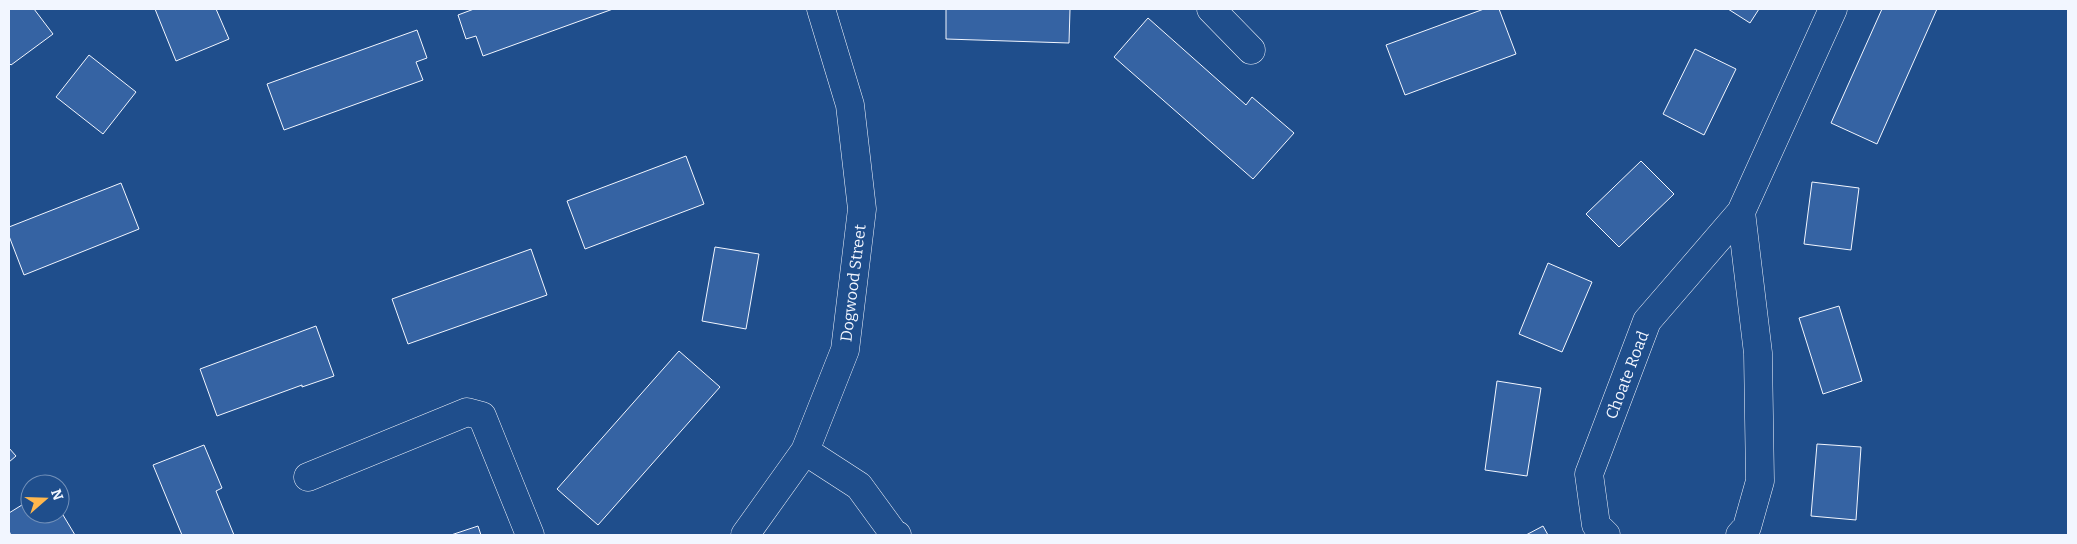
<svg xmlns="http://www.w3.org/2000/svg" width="2077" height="544" font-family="Bitter,serif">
	<rect width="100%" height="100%" fill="#1f4e8c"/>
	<path fill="#3563a3" stroke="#f2f6ff" d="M9,9H34L53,34L11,65L9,63Z
		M155,9H216L229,39L176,61Z
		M474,9H613L483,56L476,36L466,39L458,15Z
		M946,9H1070L1069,43L946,39Z
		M1484,9H1499L1516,54L1405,95L1386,45Z
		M1728,9H1759L1750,23Z
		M1882,9H1937L1877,144L1831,123Z
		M1148,18L1246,105L1252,97L1294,133L1253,179L1114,57Z
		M417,30L427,58L416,62L423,80L284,130L267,84Z
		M1695,49L1736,69L1704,135L1663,114Z
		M89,55L136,92L103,134L56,97Z
		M686,156L704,204L585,249L567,201Z
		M1641,161L1674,194L1619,247L1586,214Z
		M1812,182L1859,188L1851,250L1804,244Z
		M121,183L139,229L24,275L9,236V227Z
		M715,247L759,254L746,329L702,321Z
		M531,249L547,295L408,344L392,299Z
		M1548,263L1592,282L1562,352L1519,334Z
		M1839,306L1862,381L1823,394L1799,318Z
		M316,326L334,376L302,387V385L217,416L200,369Z
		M679,351L720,387L598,525L557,489Z
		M1497,381L1541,388L1527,476L1485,470Z
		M1817,444L1861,447L1856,520L1811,516Z
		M204,445L222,488L216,491L234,535H182L153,465Z
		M9,448L16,456L9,462Z
		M30,500V514H60V510L75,535H11L9,531V513Z
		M478,526L481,535H451Z
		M1543,526L1548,535H1526Z"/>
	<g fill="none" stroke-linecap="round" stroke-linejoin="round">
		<defs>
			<path id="minor" d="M1211,9L1251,50
				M805,451L859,486L894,534L897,535
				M308,477L467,412L482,416L530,535
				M745,535L805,451L845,350L862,209L850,105L821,9
				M1606,535L1596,525L1589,474L1647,321L1741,212L1833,9
				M1740,535L1747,527L1760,481L1758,353L1741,212"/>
		</defs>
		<use href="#minor" stroke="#f2f6ff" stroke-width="29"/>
		<use href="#minor" stroke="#1f4e8c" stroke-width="28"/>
	</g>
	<g text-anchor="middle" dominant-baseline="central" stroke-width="4" stroke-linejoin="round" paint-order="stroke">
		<g font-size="16" fill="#f2f6ff" stroke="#1f4e8c">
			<text transform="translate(853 283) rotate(-83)">Dogwood Street</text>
			<text transform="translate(1627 375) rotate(-69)">Choate Road</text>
		</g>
	</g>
	<rect width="2077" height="544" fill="none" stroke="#f2f6ff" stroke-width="20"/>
	<g transform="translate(45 499) rotate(70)"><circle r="24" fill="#1f4e8c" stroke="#7391ba"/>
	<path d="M0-4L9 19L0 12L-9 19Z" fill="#ffb74d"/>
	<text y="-8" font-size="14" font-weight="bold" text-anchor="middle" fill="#f2f6ff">N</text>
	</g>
</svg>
